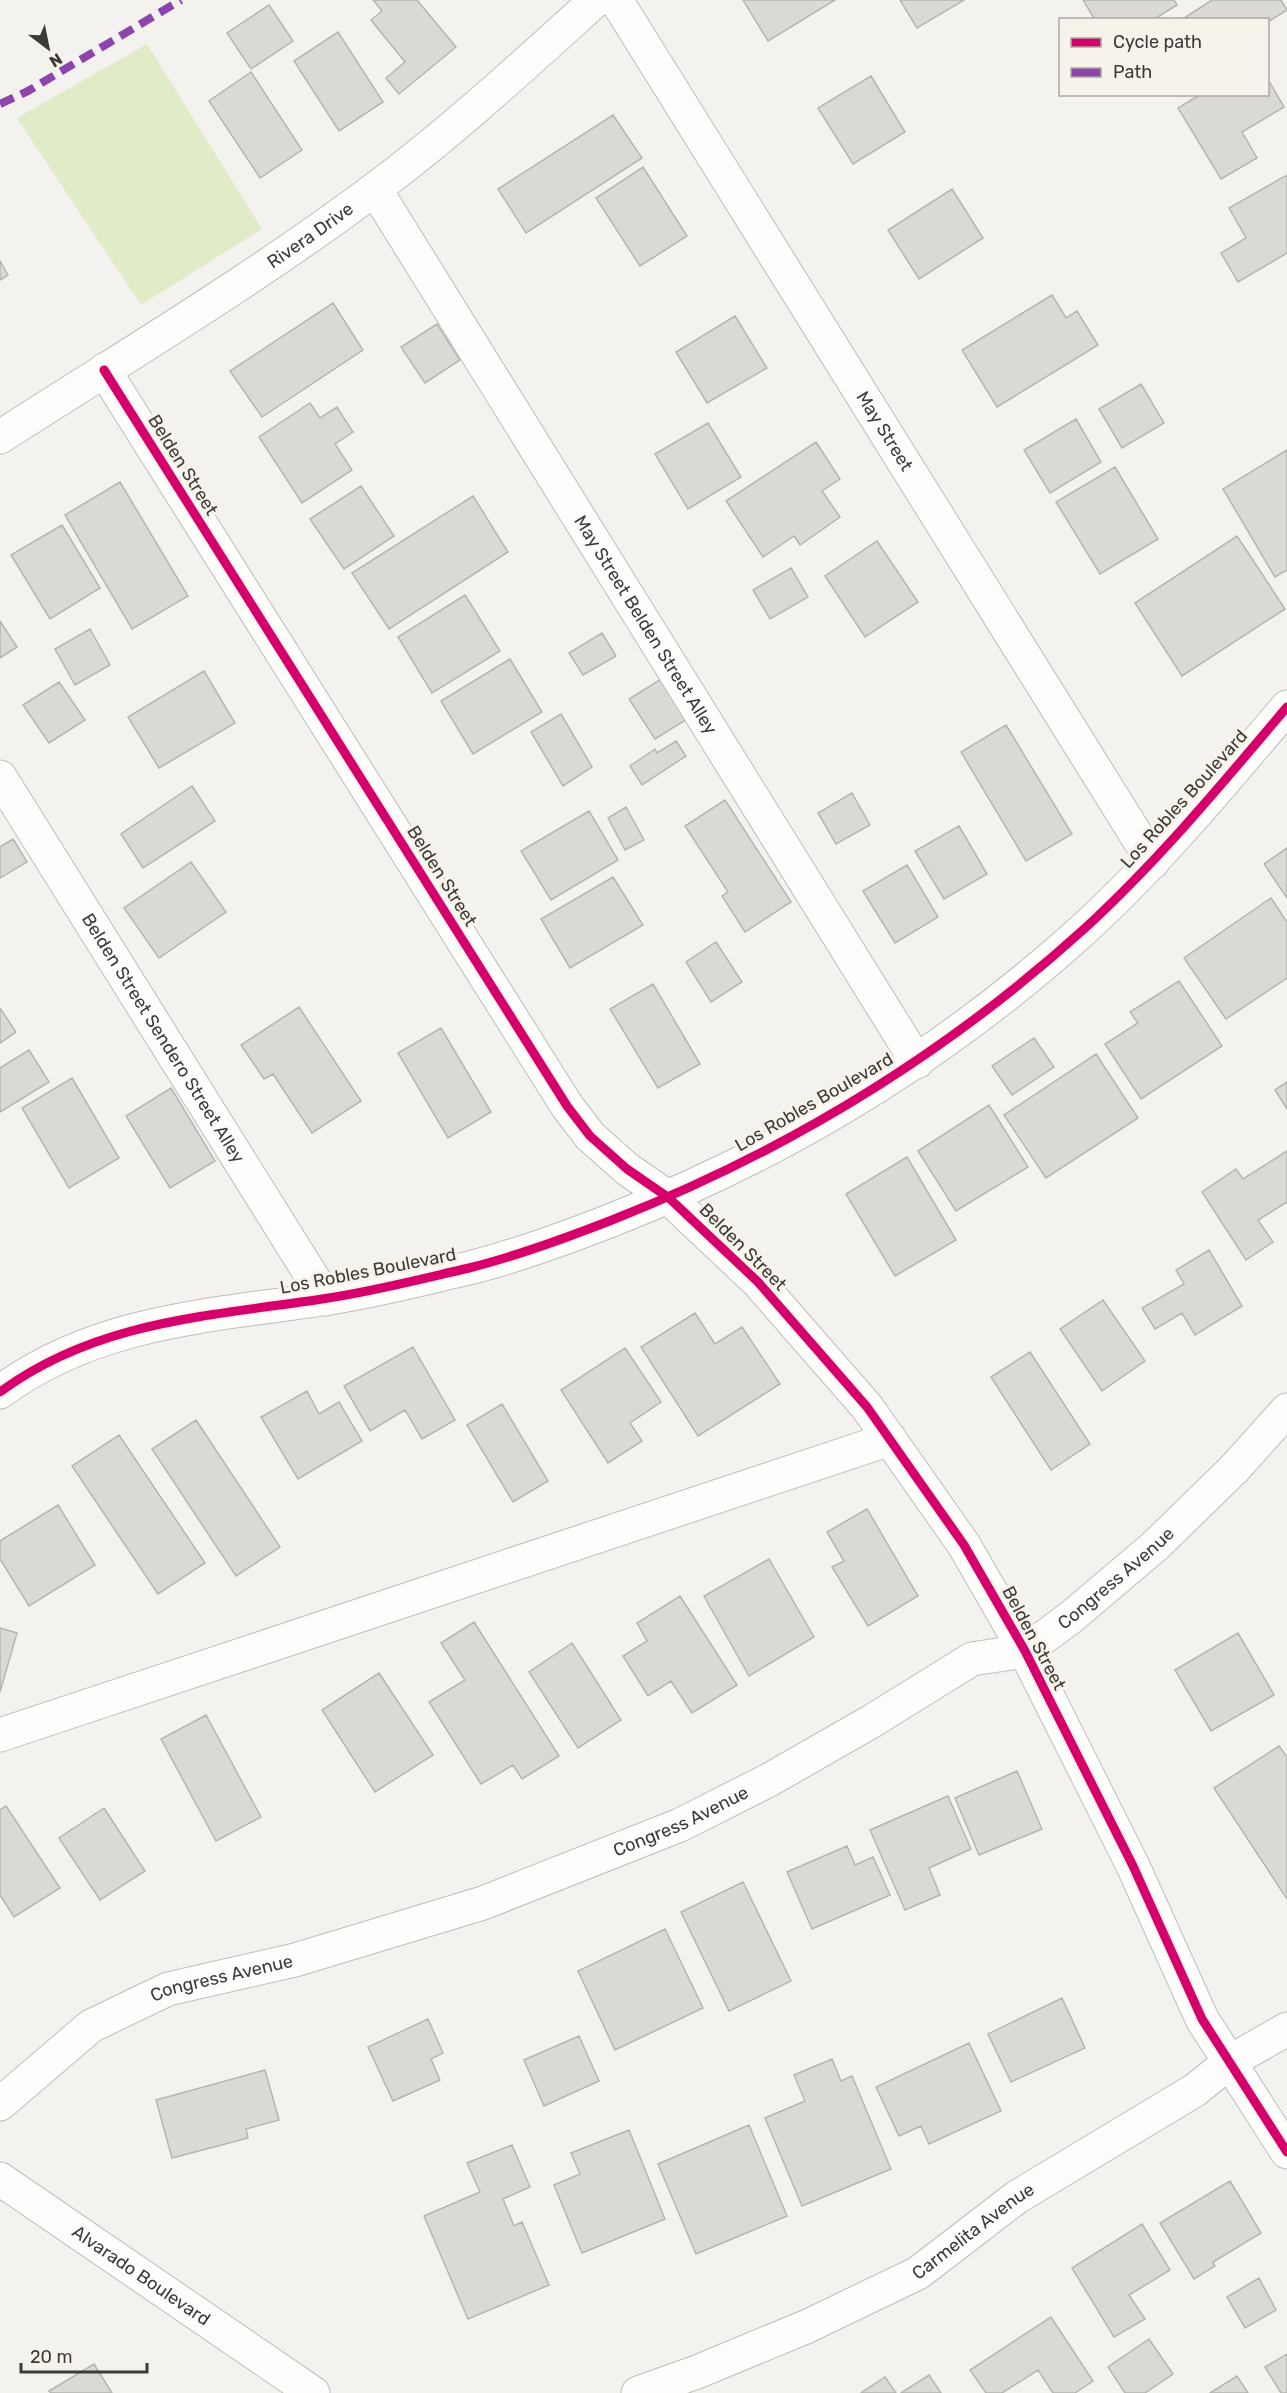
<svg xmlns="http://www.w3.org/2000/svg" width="1287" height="2393" font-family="Rubik,sans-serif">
	<rect width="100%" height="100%" fill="#f4f2ee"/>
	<path fill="#e0ebc8" d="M147,44L262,229L141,305L17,118Z"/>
	<path fill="#dbd9d6" stroke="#b7b5b2" stroke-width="1.5" d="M373,0H417L456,47L399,94L386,78L405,62L371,20L382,11Z
		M743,0H835L768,41Z
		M900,0H964L917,28Z
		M1083,0H1174L1177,5L1153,20H1095Z
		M1212,0H1281L1287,10L1268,22V20H1181Z
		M269,5L293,41L251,69L227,33Z
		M338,32L383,102L339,131L294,61Z
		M251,72L302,150L260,178L209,101Z
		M871,76L905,132L853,164L818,108Z
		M1270,83L1284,107L1242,132L1257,158L1221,179L1178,108L1201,94H1268V84Z
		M613,115L642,158L526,233L498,189Z
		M643,167L687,236L640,266L596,198Z
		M1287,175V253L1238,282L1221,253L1246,238L1229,208Z
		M952,189L983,238L919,279L888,230Z
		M0,261L8,275L0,280Z
		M1052,295L1066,318L1077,311L1098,345L997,407L962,350Z
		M333,303L363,350L262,417L230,371Z
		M735,316L767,368L707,403L676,352Z
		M437,324L460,360L425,383L401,347Z
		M1141,384L1164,423L1122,448L1099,409Z
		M310,403L320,418L337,407L353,432L335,444L352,470L302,503L259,437Z
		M1076,419L1101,462L1050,493L1024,450Z
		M708,423L741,477L688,509L655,454Z
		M816,442L840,479L822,491L840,517L800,545L794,536L763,557L726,501Z
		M1287,450V570L1275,577L1223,489Z
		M1115,467L1158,539L1100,574L1056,502Z
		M120,482L188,596L132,629L65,515Z
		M361,486L394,536L344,569L310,519Z
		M473,496L508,552L389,629L352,573Z
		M62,525L100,588L50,619L11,555Z
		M1237,536L1285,609L1182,676L1135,603Z
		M877,541L918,602L865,637L825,576Z
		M791,568L808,597L770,619L753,590Z
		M465,595L500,651L432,693L398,637Z
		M0,621L17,647L0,658Z
		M90,629L110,665L75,685L55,649Z
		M602,633L616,656L583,675L569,653Z
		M510,659L542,712L473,754L441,701Z
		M204,671L235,723L159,768L128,717Z
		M666,676L692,716L655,739L629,699Z
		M59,682L85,720L49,743L23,705Z
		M561,714L592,767L563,786L531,732Z
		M1006,725L1072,834L1026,861L961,752Z
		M676,741L686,756L642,785L630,766L655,749L657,753Z
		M192,786L215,821L143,868L121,834Z
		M852,793L870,825L836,844L818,813Z
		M725,800L791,902L745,932L722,896L728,892L685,826Z
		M626,807L644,840L625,850L608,818Z
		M589,811L618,860L551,900L521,851Z
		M959,826L987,874L944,899L915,851Z
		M13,839L27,862L0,878V847Z
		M1287,848V898L1264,864Z
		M191,862L226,912L159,958L124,908Z
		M907,865L938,917L895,943L863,891Z
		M613,877L643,925L570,968L541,919Z
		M1271,898L1287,922V978L1226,1019L1184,958Z
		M716,942L742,982L711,1002L686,962Z
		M1179,981L1222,1046L1141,1099L1105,1044L1138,1023L1130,1012Z
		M653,984L700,1064L658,1088L610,1009Z
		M299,1007L361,1101L312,1133L273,1074L264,1079L241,1045Z
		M0,1008L16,1032L0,1043Z
		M441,1028L491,1112L448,1138L398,1053Z
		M1034,1038L1054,1067L1012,1095L992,1066Z
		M29,1050L49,1082L0,1112V1068Z
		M1096,1054L1138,1118L1046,1178L1004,1115Z
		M72,1078L119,1158L69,1188L22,1108Z
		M1287,1082V1109L1275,1090Z
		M171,1088L215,1161L170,1188L126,1116Z
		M989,1105L1028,1167L956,1211L918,1151Z
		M1287,1151V1202L1258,1220L1273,1242L1246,1260L1202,1192L1236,1169L1243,1179Z
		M907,1157L956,1240L895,1276L846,1194Z
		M1209,1250L1242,1306L1195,1335L1182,1313L1155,1329L1142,1308L1184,1284L1176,1270Z
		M1103,1300L1145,1361L1102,1391L1060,1329Z
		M695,1313L715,1344L742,1327L780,1384L698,1436L641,1347Z
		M413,1347L455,1420L422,1439L405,1410L370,1431L344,1386Z
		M625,1348L661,1402L630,1423L642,1441L608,1463L561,1390Z
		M1030,1352L1090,1444L1051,1470L991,1377Z
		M307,1391L319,1414L339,1402L362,1441L298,1479L261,1417Z
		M502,1404L548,1481L513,1502L467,1425Z
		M196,1420L280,1547L236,1576L152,1449Z
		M119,1435L205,1563L158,1594L72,1466Z
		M58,1505L95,1565L29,1606L0,1559V1541Z
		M867,1509L918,1596L868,1626L832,1567L844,1561L827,1532Z
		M769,1559L814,1637L749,1676L704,1596Z
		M680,1596L737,1685L692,1713L671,1681L648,1696L623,1656L647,1641L637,1623Z
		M474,1622L559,1756L522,1779L513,1765L481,1784L429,1702L465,1680L441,1643Z
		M0,1628L17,1633L0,1692Z
		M1238,1633L1274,1695L1211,1731L1175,1670Z
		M572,1643L621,1720L578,1748L529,1672Z
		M379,1673L433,1755L375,1792L322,1710Z
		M206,1715L261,1817L216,1841L161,1739Z
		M1279,1746L1287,1757V1899L1214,1788Z
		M1017,1771L1042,1829L979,1855L955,1798Z
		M948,1796L971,1849L929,1868L940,1895L905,1910L870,1830Z
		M6,1806L60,1888L14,1917L0,1895V1810Z
		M104,1808L145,1871L100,1900L59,1838Z
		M847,1846L855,1865L873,1857L890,1895L812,1929L787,1872Z
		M743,1882L791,1981L729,2011L681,1912Z
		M665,1929L703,2008L615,2050L578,1971Z
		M1062,1998L1085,2048L1011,2082L988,2034Z
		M428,2019L443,2053L431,2059L440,2080L393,2101L368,2047Z
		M579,2036L599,2081L544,2106L524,2060Z
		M969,2043L1001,2111L929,2144L921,2126L899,2136L876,2087Z
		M832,2059L841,2081L852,2076L891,2169L802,2206L765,2118L805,2101L794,2075Z
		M265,2070L279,2120L246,2129L248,2138L172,2158L156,2100Z
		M749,2125L787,2216L696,2254L658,2164Z
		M629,2130L665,2219L582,2253L554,2185L580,2174L571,2153Z
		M512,2145L530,2187L503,2199L514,2226L522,2222L549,2285L468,2319L424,2216L480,2192L467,2163Z
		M1230,2181L1261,2233L1213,2262L1215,2266L1194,2279L1160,2223Z
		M1142,2224L1170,2270L1129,2295L1145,2319L1114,2337L1072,2268Z
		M1259,2278L1276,2310L1245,2328L1227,2297Z
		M1051,2317L1093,2381L1075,2393H1053L1038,2370L1002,2393H986L970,2370Z
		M1149,2339L1173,2374L1145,2393H1125L1108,2367Z
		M1287,2354V2393H1281L1265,2367Z
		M94,2364L112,2393H51L49,2391Z
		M929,2375L941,2393H901Z
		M1237,2376L1248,2393H1210Z
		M885,2377L896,2393H861Z"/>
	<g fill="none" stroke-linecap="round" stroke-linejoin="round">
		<defs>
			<g id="minor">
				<path id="s1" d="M616,0L1153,862"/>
				<path id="s2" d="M375,189L917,1062"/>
				<path d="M104,370L567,1106L590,1136L627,1169L669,1198L758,1282L867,1407L964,1545L1025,1651L1133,1866L1202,2019L1287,2152"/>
				<path id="s3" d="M0,437C126,356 255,279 375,189C453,131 524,65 596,0"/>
				<path id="s4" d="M0,777L326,1299"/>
				<path d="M0,1392C96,1321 209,1316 322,1299C371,1292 421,1279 469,1268C517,1256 566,1238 612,1220C785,1152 946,1054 1084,929C1158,861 1222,784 1287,707"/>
				<path d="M0,1735L890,1439"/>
				<path id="s5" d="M0,2104L91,2026L168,1989L295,1960L483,1903L680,1825L769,1780L872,1721L972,1659L1025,1651L1070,1618L1155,1546L1234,1469L1287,1410"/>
				<path id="s6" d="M0,2179L313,2393"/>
				<path id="s7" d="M638,2393L697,2372L808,2326L918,2273L1017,2197L1195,2090L1231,2061L1287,2029"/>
			</g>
		</defs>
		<use href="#minor" stroke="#bfbebb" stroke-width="35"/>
		<use href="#minor" stroke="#fdfdfc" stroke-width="33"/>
		<path stroke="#8e44ad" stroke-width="8" stroke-dasharray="15 8" stroke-linecap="butt" d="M0,104L28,91L181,0"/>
		<defs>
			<path id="cycleway" d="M104,370L567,1106L590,1136L627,1169L669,1198L758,1282L867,1407L964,1545L1025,1651L1133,1866L1202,2019L1287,2152
				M0,1392C96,1321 209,1316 322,1299C371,1292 421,1279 469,1268C517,1256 566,1238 612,1220C785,1152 946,1054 1084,929C1158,861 1222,784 1287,707"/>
		</defs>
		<use href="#cycleway" stroke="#f7f3eb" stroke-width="13"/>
		<use href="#cycleway" stroke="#d6006c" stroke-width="9"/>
	</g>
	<g text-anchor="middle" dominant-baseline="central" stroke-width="6" stroke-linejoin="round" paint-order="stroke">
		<g font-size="18" fill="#3d3b38" stroke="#f7f3eb">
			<text stroke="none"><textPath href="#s3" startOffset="370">Rivera Drive</textPath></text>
			<text stroke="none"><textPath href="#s1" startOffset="508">May Street</textPath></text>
			<text transform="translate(183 465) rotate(58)">Belden Street</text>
			<text stroke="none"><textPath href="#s2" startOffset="513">May Street Belden Street Alley</textPath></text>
			<text transform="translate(1184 799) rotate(-48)">Los Robles Boulevard</text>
			<text transform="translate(442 876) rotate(58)">Belden Street</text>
			<text stroke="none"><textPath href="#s4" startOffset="308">Belden Street Sendero Street Alley</textPath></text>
			<text transform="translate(814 1102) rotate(-30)">Los Robles Boulevard</text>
			<text transform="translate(743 1247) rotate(45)">Belden Street</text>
			<text transform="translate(368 1271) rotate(-11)">Los Robles Boulevard</text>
			<text stroke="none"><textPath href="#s5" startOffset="1250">Congress Avenue</textPath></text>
			<text transform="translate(1034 1638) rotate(62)">Belden Street</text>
			<text stroke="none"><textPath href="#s5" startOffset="746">Congress Avenue</textPath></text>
			<text stroke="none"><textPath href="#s5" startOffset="260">Congress Avenue</textPath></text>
			<text stroke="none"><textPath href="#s7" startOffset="374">Carmelita Avenue</textPath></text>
			<text stroke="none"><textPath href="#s6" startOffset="171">Alvarado Boulevard</textPath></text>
		</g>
	</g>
	<rect x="1059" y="18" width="210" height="78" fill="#f7f3eb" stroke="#ada9a3" stroke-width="1.5"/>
	<rect x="1071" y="38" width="30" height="9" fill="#d6006c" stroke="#ada9a3" stroke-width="1.5"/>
	<text x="1113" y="48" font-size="18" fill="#3d3b38">Cycle path</text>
	<rect x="1071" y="68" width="30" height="9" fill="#8e44ad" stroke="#ada9a3" stroke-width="1.5"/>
	<text x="1113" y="78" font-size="18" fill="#3d3b38">Path</text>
	<g transform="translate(48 48) rotate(148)" stroke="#f7f3eb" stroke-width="4.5" paint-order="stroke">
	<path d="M0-4.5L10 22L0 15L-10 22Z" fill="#3d3b38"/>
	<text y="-9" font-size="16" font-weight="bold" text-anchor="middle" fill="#3d3b38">N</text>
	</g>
	<path d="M21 2363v9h126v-9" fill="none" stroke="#3d3b38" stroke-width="3"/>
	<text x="30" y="2363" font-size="18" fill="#3d3b38" stroke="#f7f3eb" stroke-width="4.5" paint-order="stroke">20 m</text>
</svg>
